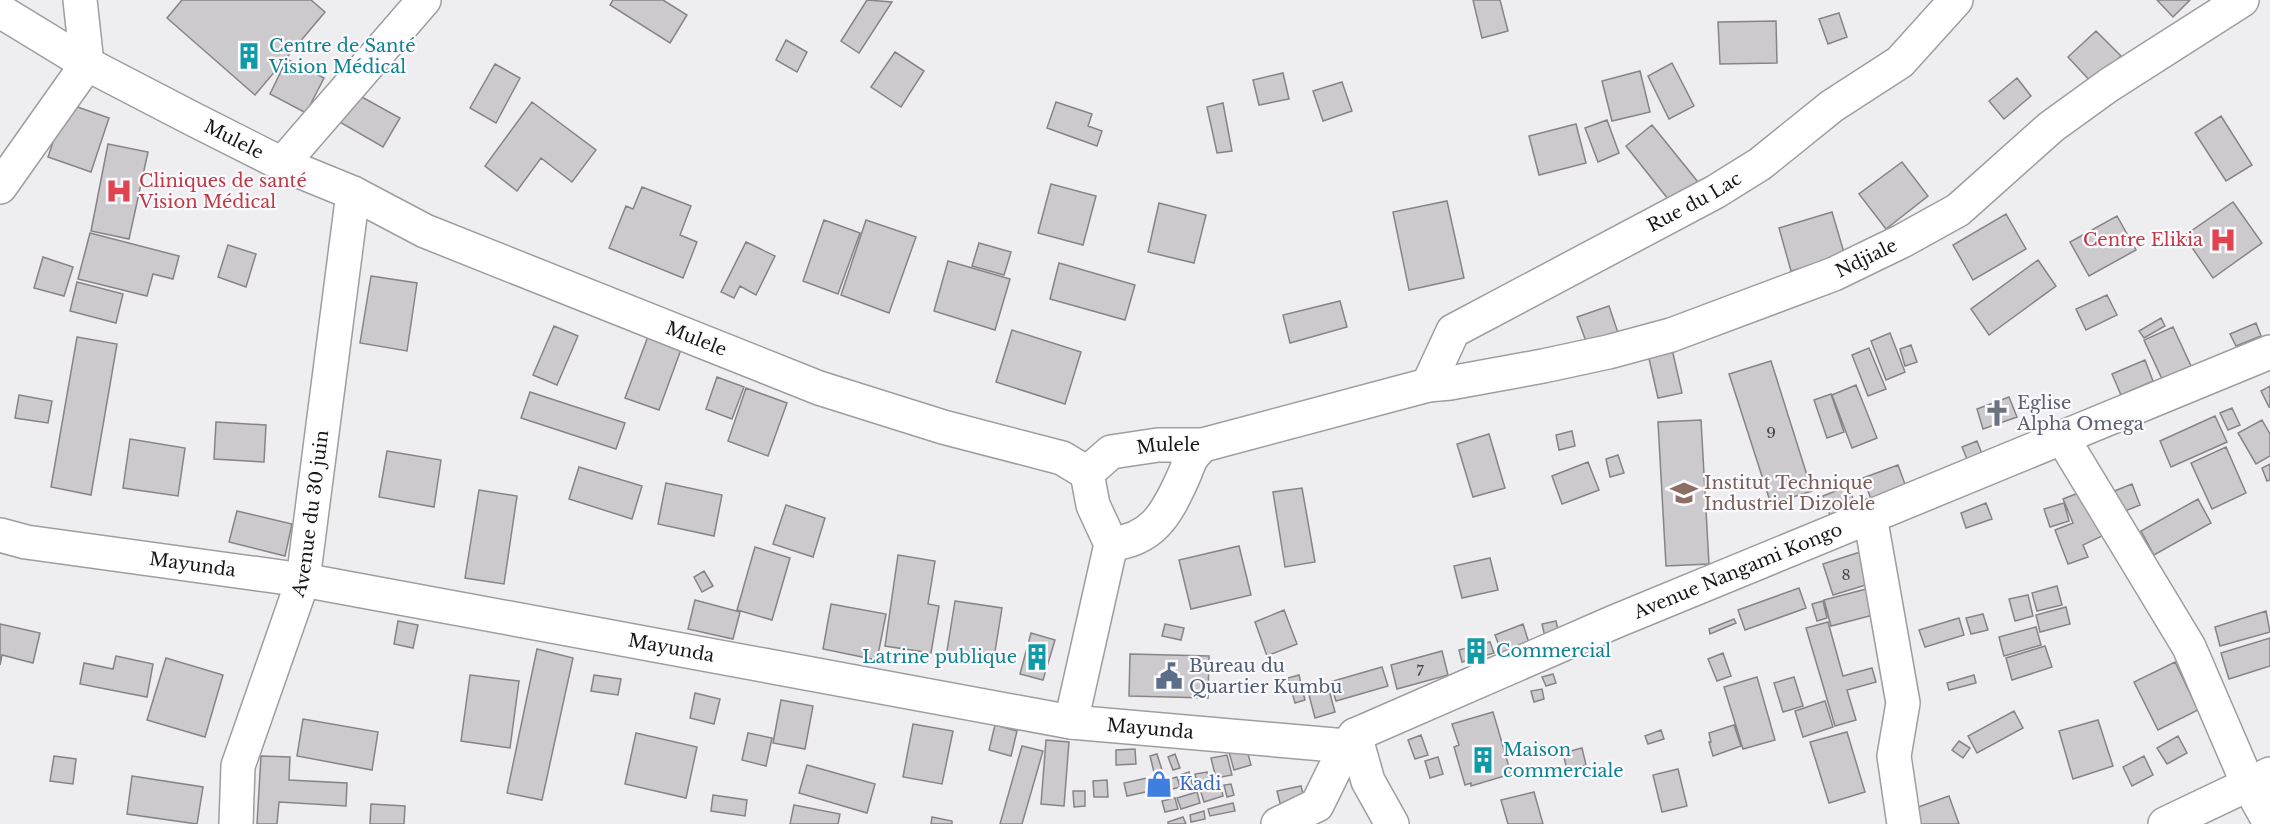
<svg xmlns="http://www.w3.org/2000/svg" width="2270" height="824" font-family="'Libre Baskerville',serif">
	<rect width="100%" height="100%" fill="#eeedf0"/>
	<path fill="#cdcacd" stroke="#878487" stroke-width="1.5" d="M182,0H311L325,12L255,95L167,18Z
		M613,0H663L687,15L670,43L610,5Z
		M867,0L892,2L859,53L841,41Z
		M1473,0H1500L1508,31L1482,38Z
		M2157,0H2190L2173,17Z
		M1839,13L1847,37L1828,44L1819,19Z
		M1776,21L1777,63L1720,64L1718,22Z
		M2096,31L2121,56L2092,83L2068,57Z
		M786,40L807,52L797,72L776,60Z
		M895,52L924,71L901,107L871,87Z
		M287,59L324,78L306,113L270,94Z
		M1672,63L1694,106L1669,119L1648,76Z
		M495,64L520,78L496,123L470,108Z
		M1640,71L1650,112L1612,121L1602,81Z
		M1283,73L1289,99L1259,105L1253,80Z
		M2017,78L2031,96L2004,119L1989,101Z
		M1342,82L1352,111L1323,121L1313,91Z
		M360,96L400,118L383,147L331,117L341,100L354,107Z
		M532,102L596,150L572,182L541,158L517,191L485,166Z
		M1056,102L1092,114L1088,126L1102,131L1097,146L1047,128Z
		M66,103L109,118L91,172L48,157Z
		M1223,103L1232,151L1217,153L1207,107Z
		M2221,116L2252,165L2226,181L2195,133Z
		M1607,120L1619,153L1598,162L1585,128Z
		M1576,124L1586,163L1539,175L1529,136Z
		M1652,125L1698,182L1672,204L1626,146Z
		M108,144L148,152L129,239L91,231Z
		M1902,162L1928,196L1886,229L1859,194Z
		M1051,184L1096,196L1083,245L1038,233Z
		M642,187L691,206L680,235L697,242L683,278L609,248L626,206L633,209Z
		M1447,201L1464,278L1409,290L1393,212Z
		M2233,202L2262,243L2213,278L2184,236Z
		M1159,203L1206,215L1194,263L1148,252Z
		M1832,212L1845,256L1791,271L1779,228Z
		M2006,214L2026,249L1973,280L1953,245Z
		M2117,216L2136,250L2089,276L2070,242Z
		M824,220L860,233L838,294L803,281Z
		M866,220L916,237L889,313L841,295Z
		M90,233L179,256L173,279L153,274L147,296L78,279Z
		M746,242L775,256L756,295L740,286L734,298L721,292Z
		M979,243L1011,252L1004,275L972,266Z
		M228,245L256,254L246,287L218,277Z
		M43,257L73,267L64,296L34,288Z
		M2038,260L2056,286L1989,335L1971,309Z
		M948,261L1010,279L995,330L934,311Z
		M1059,263L1135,285L1125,320L1050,299Z
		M371,276L417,283L407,351L360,343Z
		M77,282L123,294L116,323L70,311Z
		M2107,295L2117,315L2086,330L2076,309Z
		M1340,301L1347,327L1290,343L1283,315Z
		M1609,306L1618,333L1587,344L1577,317Z
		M2161,318L2165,326L2144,338L2139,331Z
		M2256,323L2261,336L2236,346L2230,334Z
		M554,326L578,336L557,385L533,375Z
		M2173,327L2191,366L2162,379L2144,340Z
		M1012,330L1081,352L1065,404L996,382Z
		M650,331L683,344L659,410L625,398Z
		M1890,333L1905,372L1886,380L1871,341Z
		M77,337L117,344L91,495L51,487Z
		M1911,345L1917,362L1905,366L1900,349Z
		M1869,348L1886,389L1868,396L1852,355Z
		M1672,349L1682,393L1658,398L1648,354Z
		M2145,360L2153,381L2121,395L2112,374Z
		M1771,361L1812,491L1771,504L1729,374Z
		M717,377L744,387L732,419L706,409Z
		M1856,385L1877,438L1852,448L1832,395Z
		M2270,386V407H2269L2261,391Z
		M746,388L787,403L768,456L728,441Z
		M530,392L625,423L616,449L521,418Z
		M1831,394L1844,432L1827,438L1814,400Z
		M19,395L52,401L48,423L15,418Z
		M2009,397L2017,417L1983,429L1977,409Z
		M2232,408L2240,425L2228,430L2220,413Z
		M2215,416L2227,442L2171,467L2160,441Z
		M1701,420L1709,564L1666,566L1658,422Z
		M2262,420L2270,434V456L2256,464L2238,433Z
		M216,422L266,425L264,462L214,459Z
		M1572,431L1575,446L1559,450L1556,435Z
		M1489,434L1505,488L1473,497L1457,444Z
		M130,439L185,448L178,496L123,488Z
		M1977,441L1982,454L1967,459L1962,447Z
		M2226,447L2246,493L2212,509L2191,463Z
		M387,451L441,460L434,507L379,497Z
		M1618,455L1624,473L1610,477L1606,459Z
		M1588,462L1599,490L1562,504L1552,476Z
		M2270,464V480L2267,481L2262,468Z
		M1898,465L1906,487L1871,499L1863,478Z
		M579,467L642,486L632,519L569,499Z
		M666,483L722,495L714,536L658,524Z
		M2132,484L2140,505L2120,513L2112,492Z
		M1848,486L1856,506L1830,515L1823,496Z
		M1302,488L1315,562L1285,567L1273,492Z
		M479,490L517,496L504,584L465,578Z
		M2081,492L2090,507L2102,536L2083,545L2088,557L2068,564L2055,530L2073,523L2063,499Z
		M2198,499L2211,523L2154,555L2141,531Z
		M1986,503L1992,519L1966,528L1961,513Z
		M2064,503L2069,521L2050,527L2044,509Z
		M786,505L825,518L813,557L773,544Z
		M237,511L292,524L285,556L229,542Z
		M1239,546L1251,595L1191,609L1179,560Z
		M755,547L790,558L772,620L737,610Z
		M1860,552L1869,584L1833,595L1823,564Z
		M898,555L935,561L928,604L939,606L931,653L885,646Z
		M1490,558L1498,590L1462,598L1454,566Z
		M704,571L713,586L702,592L694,577Z
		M2057,586L2062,605L2037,611L2032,593Z
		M1799,588L1806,608L1745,630L1738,610Z
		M1870,588L1877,614L1831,626L1824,600Z
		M2028,595L2033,616L2015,621L2009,599Z
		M695,600L740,612L733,639L688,629Z
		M955,601L1002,608L993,664L946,657Z
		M1823,601L1827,618L1817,621L1812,604Z
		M831,604L886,614L877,660L823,649Z
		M2066,607L2070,624L2040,632L2036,615Z
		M1284,610L1297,644L1267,656L1255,622Z
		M2266,611L2270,632L2220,646L2215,627Z
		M1983,614L1988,630L1971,634L1966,618Z
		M1959,618L1964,635L1925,647L1919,630Z
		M1734,619L1736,623L1710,634L1709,629Z
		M398,621L418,625L413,648L394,644Z
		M1556,621L1559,635L1545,637L1542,624Z
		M1828,622L1843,676L1872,668L1876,682L1847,690L1856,720L1835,726L1806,628Z
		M0,624L40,633L33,663L2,655L0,665Z
		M1165,624L1184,628L1181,640L1162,636Z
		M1523,624L1529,643L1502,653L1495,635Z
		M2036,627L2041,645L2004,656L1999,637Z
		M1031,633L1055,640L1043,680L1020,674Z
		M2270,638V666L2229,679L2221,653Z
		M1490,642L1494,653L1462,662L1459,650Z
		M2045,646L2052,667L2012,680L2006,658Z
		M537,649L573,658L542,800L507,793Z
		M1442,651L1448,675L1397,689L1391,665Z
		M1723,653L1731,676L1717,681L1708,659Z
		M1130,654L1209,656L1208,698L1129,696Z
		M116,656L153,664L147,697L80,684L84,663L113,669Z
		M166,658L223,675L205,737L147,720Z
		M2175,662L2198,710L2158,730L2134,682Z
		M1382,667L1388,686L1336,701L1330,682Z
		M1553,674L1556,683L1546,686L1542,677Z
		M470,675L519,681L510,748L461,741Z
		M594,675L621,679L618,695L591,691Z
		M1299,675L1305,700L1295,703L1288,678Z
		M1974,675L1976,683L1949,690L1947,683Z
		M1757,677L1775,740L1743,749L1724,687Z
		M1794,677L1803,706L1783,712L1774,683Z
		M1542,689L1544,699L1534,702L1531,691Z
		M1329,690L1335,712L1315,718L1309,695Z
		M695,693L720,699L714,724L690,718Z
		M781,700L813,706L805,749L773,743Z
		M1825,701L1833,727L1803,737L1795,711Z
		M2014,711L2023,728L1977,753L1968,736Z
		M1493,712L1511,774L1471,786V783L1465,785L1454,747L1459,745L1452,724Z
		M303,719L378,732L372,770L297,756Z
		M2098,720L2113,766L2073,779L2059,731Z
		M913,724L953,731L942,784L903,777Z
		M995,725L1017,731L1011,756L989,750Z
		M1734,725L1741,746L1713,756L1709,742H1711L1709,733Z
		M1661,730L1664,739L1648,744L1645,736Z
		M1847,732L1865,792L1829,803L1810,742Z
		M636,733L697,747L686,798L625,784Z
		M748,733L772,738L766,766L742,760Z
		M1421,735L1428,755L1415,759L1408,740Z
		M2178,736L2187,753L2167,764L2157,748Z
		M1046,740L1069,742L1064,806L1041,804Z
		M1959,741L1970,748L1963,758L1952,750Z
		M1022,746L1043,751L1022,824H1000Z
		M1246,747L1251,765L1234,770L1229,752Z
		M1582,748L1586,765L1567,770L1563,753Z
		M1135,749L1136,764L1116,765V750Z
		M1157,754L1162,770L1154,772L1150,756Z
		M1175,754L1180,768L1173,770L1168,757Z
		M1227,755L1232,775L1216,778L1211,758Z
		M54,756L76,759L73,784L50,781Z
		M261,756L290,757L289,780L347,783L346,806L279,802L277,824H257Z
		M2144,756L2153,775L2132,786L2123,767Z
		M1438,757L1443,774L1430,778L1425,761Z
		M807,765L875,784L867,813L799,793Z
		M1678,769L1687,806L1662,812L1653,775Z
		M1189,772L1193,786L1182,788L1179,775Z
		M1207,772L1209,780L1197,782L1195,774Z
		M1163,775L1165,791L1155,792L1153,776Z
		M132,776L203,787L197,824L127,814Z
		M1152,777L1155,790L1127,796L1124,783Z
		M1177,777L1180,787L1169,790L1166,780Z
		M1107,780L1108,797H1094L1093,781Z
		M1220,783L1223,796L1204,802L1200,789Z
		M1231,784L1234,795L1227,797L1224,785Z
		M1301,786L1305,801L1281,807L1277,791Z
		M1073,791H1085V806L1074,807Z
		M1197,792L1200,803L1181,809L1177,798Z
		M1534,792L1543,824H1508L1501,800Z
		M713,795L747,800L745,816L711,811Z
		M1949,796L1959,824H1915L1910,810Z
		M1175,798L1178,809L1165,812L1162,801Z
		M1233,803L1235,811L1210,816L1208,809Z
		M371,804L405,806L404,824H370Z
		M794,805L840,814L838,824H790Z
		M1204,811L1205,819L1191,822L1190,815Z
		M932,817L952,821V824H931Z
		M1183,817L1186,824H1168V822Z"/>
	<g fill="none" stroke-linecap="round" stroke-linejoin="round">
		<defs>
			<g id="minor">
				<path id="s1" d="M0,11L87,64L191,118L282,164L353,193L425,231L819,388L943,427L1062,458L1087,473L1111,452L1158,445H1203L1428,385L1450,383L1543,366L1608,352L1671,335L1834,274L1902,241L1958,210L2051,127L2109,85L2242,0"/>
				<path d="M282,164L424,0"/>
				<path d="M0,187L87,64L80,0"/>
				<path id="s2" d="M1428,385L1453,331L1715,192L1760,164L1832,106L1900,62L1956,0"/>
				<path d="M2062,437L2189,647L2248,784L2270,823"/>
				<path d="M1870,516L1903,703L1894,756L1904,824"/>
				<path id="s3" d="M0,535L26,542L303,580L1071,722L1346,746"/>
				<path d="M1111,544C1152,540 1166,515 1182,480C1191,461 1187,460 1203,445"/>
				<path d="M1071,722L1111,544L1093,505L1087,473"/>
				<path d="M1355,735L1368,781L1392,824"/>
				<path id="s4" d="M236,824L238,766L303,580L353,193"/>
				<path id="s5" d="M1278,824L1317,805L1346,746L1355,735L1614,622L2270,352"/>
				<path d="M2165,824L2270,774"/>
			</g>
		</defs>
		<use href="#minor" stroke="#9e9da0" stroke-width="36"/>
		<use href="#minor" stroke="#fff" stroke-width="33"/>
	</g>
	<defs>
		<symbol id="building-bare" viewBox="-9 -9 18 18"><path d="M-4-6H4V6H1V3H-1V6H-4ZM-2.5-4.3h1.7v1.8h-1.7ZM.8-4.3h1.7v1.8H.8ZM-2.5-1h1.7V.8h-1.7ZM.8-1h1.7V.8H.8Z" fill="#0f9aa8" stroke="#fcfafe" stroke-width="2.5" paint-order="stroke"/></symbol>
		<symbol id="hospital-bare" viewBox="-9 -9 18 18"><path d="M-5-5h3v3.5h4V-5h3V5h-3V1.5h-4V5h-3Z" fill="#e0444e" stroke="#fcfafe" stroke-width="2.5" paint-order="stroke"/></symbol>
		<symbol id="church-bare" viewBox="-9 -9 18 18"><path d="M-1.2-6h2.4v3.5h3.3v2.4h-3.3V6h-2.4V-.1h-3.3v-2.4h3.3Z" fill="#6b7280" stroke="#fcfafe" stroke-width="2.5" paint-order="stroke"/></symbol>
		<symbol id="school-bare" viewBox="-9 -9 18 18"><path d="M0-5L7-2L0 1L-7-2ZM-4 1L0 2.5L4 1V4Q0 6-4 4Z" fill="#8d6e63" stroke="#fcfafe" stroke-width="2.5" paint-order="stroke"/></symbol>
		<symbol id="civic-bare" viewBox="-9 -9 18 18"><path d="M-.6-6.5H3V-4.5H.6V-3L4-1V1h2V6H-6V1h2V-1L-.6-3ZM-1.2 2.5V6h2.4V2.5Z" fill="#5c6f8a" stroke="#fcfafe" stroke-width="2.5" paint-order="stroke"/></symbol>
		<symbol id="shop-bare" viewBox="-9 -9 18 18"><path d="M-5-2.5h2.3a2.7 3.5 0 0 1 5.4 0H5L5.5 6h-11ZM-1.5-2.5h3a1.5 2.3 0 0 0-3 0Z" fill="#3f7fe0" stroke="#fcfafe" stroke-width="2.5" paint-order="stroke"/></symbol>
	</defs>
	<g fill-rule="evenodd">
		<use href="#building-bare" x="230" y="37" width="38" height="38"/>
		<use href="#hospital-bare" x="100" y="172" width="38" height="38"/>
		<use href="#hospital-bare" x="2204" y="221" width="38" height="38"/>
		<use href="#church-bare" x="1978" y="394" width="38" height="38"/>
		<use href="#school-bare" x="1665" y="474" width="38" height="38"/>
		<use href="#building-bare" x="1457" y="632" width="38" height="38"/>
		<use href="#building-bare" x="1018" y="638" width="38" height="38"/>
		<use href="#civic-bare" x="1150" y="657" width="38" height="38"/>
		<use href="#building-bare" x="1464" y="741" width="38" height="38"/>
		<use href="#shop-bare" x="1140" y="765" width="38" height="38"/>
	</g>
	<g text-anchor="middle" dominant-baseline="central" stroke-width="4.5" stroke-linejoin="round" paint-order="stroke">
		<g font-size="15" fill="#454446">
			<text x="1771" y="432">9</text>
			<text x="1846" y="574">8</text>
			<text x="1420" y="670">7</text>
		</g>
		<g font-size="18" fill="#0d838f" stroke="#fcfafe" text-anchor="start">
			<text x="269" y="46">Centre de Santé<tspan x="269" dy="21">Vision Médical</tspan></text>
			<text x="1496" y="651">Commercial</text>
			<text x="1017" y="657" text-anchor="end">Latrine publique</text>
			<text x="1503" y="750">Maison<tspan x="1503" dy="21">commerciale</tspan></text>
		</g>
		<g font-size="18" fill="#181819" stroke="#fcfafe">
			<text stroke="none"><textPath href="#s1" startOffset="267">Mulele</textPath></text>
			<text stroke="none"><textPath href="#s2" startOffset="333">Rue du Lac</textPath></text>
			<text stroke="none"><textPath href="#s1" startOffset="2001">Ndjiale</textPath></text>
			<text stroke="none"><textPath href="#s1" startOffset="771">Mulele</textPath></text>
			<text stroke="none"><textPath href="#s1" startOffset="1275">Mulele</textPath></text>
			<text stroke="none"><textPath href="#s4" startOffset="322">Avenue du 30 juin</textPath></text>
			<text stroke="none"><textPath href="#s3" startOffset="195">Mayunda</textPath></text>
			<text stroke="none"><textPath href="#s5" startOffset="540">Avenue Nangami Kongo</textPath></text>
			<text stroke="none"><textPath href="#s3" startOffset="681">Mayunda</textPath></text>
			<text stroke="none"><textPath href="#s3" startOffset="1167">Mayunda</textPath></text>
		</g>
		<g font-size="18" fill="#be3a42" stroke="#fcfafe" text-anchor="start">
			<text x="139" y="181">Cliniques de santé<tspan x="139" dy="21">Vision Médical</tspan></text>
			<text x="2203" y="240" text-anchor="end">Centre Elikia</text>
		</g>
		<g font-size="18" fill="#5b616d" stroke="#fcfafe" text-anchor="start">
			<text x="2017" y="403">Eglise<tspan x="2017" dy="21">Alpha Omega</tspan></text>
		</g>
		<g font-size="18" fill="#785e54" stroke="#fcfafe" text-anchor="start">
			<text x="1704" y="483">Institut Technique<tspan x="1704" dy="21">Industriel Dizolele</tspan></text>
		</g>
		<g font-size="18" fill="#4e5e75" stroke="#fcfafe" text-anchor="start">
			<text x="1189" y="666">Bureau du<tspan x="1189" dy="21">Quartier Kumbu</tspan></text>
		</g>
		<g font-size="18" fill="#366cbe" stroke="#fcfafe" text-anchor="start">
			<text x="1179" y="784">Kadi</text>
		</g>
	</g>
</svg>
